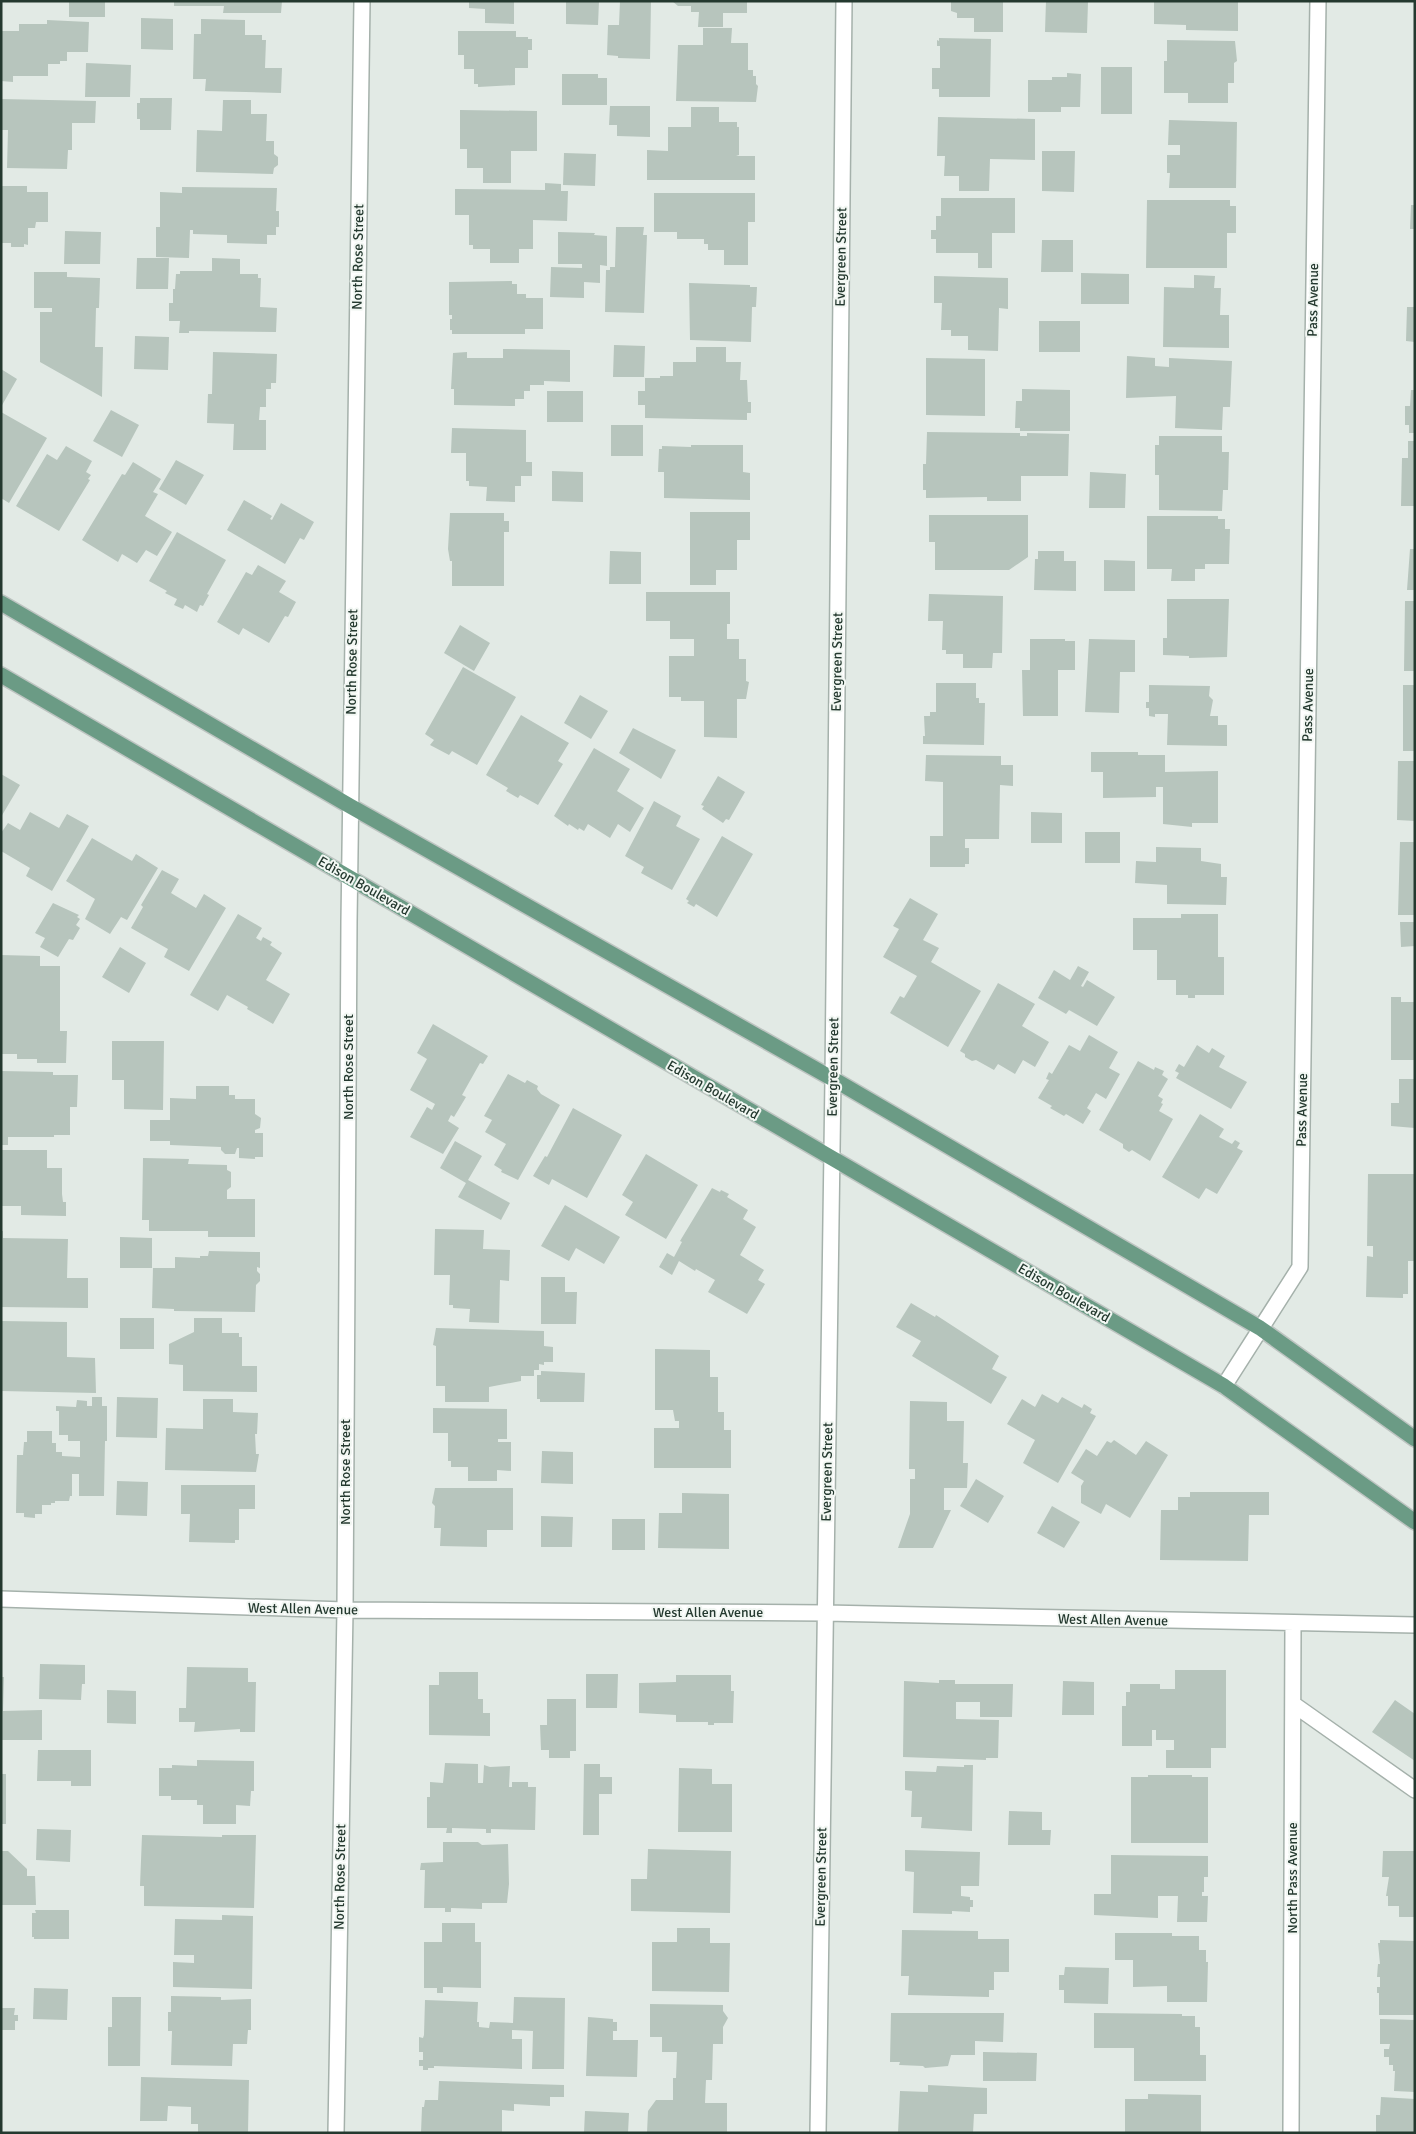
<svg xmlns="http://www.w3.org/2000/svg" width="1416" height="2134" font-family="Signika,sans-serif">
	<rect width="100%" height="100%" fill="#e2eae5"/>
	<path fill="#b7c5bd" d="M69,1H105V17H69Z
		M174,1H282L281,13H223L224,6H174Z
		M469,1H514V24L485,23V9L469,8Z
		M566,1H599L598,25L566,24Z
		M620,1H651L650,59L618,58V56L607,55L608,25H619Z
		M672,1H747V13H723V27H698L699,12H691V6H678Z
		M951,1H1003V32H974V18H957V13L951,11Z
		M1046,1L1088,2L1087,33L1045,32Z
		M1154,1H1238V31L1186,30V25L1154,24Z
		M141,18L173,19V50L141,49Z
		M201,19L245,20V35H262V40H266L265,68H282L281,93L205,91L206,79H193L194,34H201Z
		M47,20L89,22L88,52H67V61H60V64H48V76H13V82L1,81V31H19V24H47Z
		M703,28H732L731,43H748V70H753V76H756V84L758,86L756,102L676,101L678,45H703Z
		M458,31H516V37H528V39H532V50H528V68H515V85L478,87V84H474V69H464V55H458Z
		M939,38L991,39L990,97H939V89H932V68H940V46H937V40L939,41Z
		M1167,40L1235,41L1237,61L1234,63V83H1228V103H1188V93H1164V61H1167Z
		M86,63L131,65L130,97H85Z
		M1101,67H1132V114H1101Z
		M1067,73L1081,74L1080,107H1061V112H1028V80H1052V77H1067Z
		M562,74H598V78H607V105H562Z
		M140,98H172L171,130H140V119H137V103H140Z
		M1,99L96,101L95,123H72V150H68L67,169L7,168L8,130H1Z
		M223,100H251V114H267L266,141H274V154L278,157V165L274,168L273,174L196,172L197,130L222,131Z
		M610,106H650V137L617,136V125H609Z
		M691,107H719V122H737V127H739V155L736,156H755V180H647V150L668,151V127H691Z
		M460,110L537,111V151H511V183H483V168H467V149H460Z
		M938,117L1035,119V160L990,159L989,191H959V176H944L945,156H937Z
		M1169,120L1237,122L1236,188H1169L1170,173H1167V155H1180V145H1168Z
		M1042,151H1075L1074,192L1042,191Z
		M564,153L596,154L595,186L563,185Z
		M545,183L561,184V191H568L567,221L533,220V249H519V263H490V249H473V245H469V215H455V189L545,190Z
		M1,186H27V192H48V222H36L35,228H28V245L24,244V247H11V243H1Z
		M182,187L277,188L276,211H279V227H276V235H267V244L227,243V235L193,234V230H190L189,258L156,257V227H160V192L182,193Z
		M654,193H755V222H748V265H724V250H708V244H704V239H677V232H654Z
		M941,198H1015V233H992V268H978V253H936V239H931V230H936V216H941Z
		M1147,200H1230V206H1236V233H1227V268H1146Z
		M1411,205H1415V229H1410Z
		M616,227H644L643,235H647L644,313L605,312L606,270H610V267H615Z
		M65,231L101,232L100,264H64Z
		M558,232L595,233L594,235L607,236V266L600,265V283L584,282V298L550,297L551,267L582,268V264H558Z
		M1042,240H1073V272H1041Z
		M137,258H169L168,289H136Z
		M212,258L240,259V274H258V278H261L260,307L277,308L276,332L189,331V333H179L180,321H169V303H173V289H175L176,274H180V271H212Z
		M34,272H67V277L100,278L99,308H96L95,347H103L102,397L40,362V312H52V308H34Z
		M1081,273L1129,274V304H1081Z
		M1194,275L1215,276L1214,288H1221L1220,315H1229V348L1163,347L1164,287L1194,288Z
		M934,276L1008,278V309L999,308L998,351L968,350V336H951V330H941L942,303H934Z
		M512,281V284H517V294H526V298H543V329H525V334H452V330H450V319H452V315H449V282Z
		M689,283L750,285V287H757L756,307H752L751,342L690,340Z
		M1407,307H1415V342L1406,341Z
		M1039,321H1080V352H1039Z
		M135,336L169,337L168,370L134,369Z
		M614,345L645,346L644,377H613Z
		M696,347H726V362H741L740,380H747L748,402H751V413H747V420L645,418V405H638V391H645V378H660V376H673V362H696Z
		M503,349L570,350V382L544,381V385H530V391H524V399H515V406L454,405V389H451L453,353L467,352V358H503Z
		M213,352L277,354L276,383H271V389H266V407H260L259,420H266V450H233L234,424L207,423L208,394H212Z
		M1127,356L1155,358V366L1169,367V358L1232,361L1230,407H1223L1222,430L1175,428L1176,396L1126,398Z
		M926,358L985,359V416L926,415Z
		M1,369L17,379L1,407Z
		M1022,389L1070,390V431H1020V428H1015L1016,401H1022Z
		M1411,390H1415V433H1409V425H1405V406H1410Z
		M547,391H583V422H547Z
		M111,410L139,425L122,457L93,441Z
		M1,412L47,438L9,503L1,498Z
		M611,425H643V456H611Z
		M452,428L526,430V462H532V476H521V486H515V502L486,501L487,487L469,486V481H466V453H451Z
		M927,432L1020,433V436H1027V433L1069,434L1068,476H1021V501H987V497L926,498V490H923V464H926Z
		M1159,436H1222V452H1229L1228,490H1223L1222,511L1159,510V475H1155V445H1159Z
		M1408,441H1415V506H1401L1402,458H1408Z
		M691,445H743V472L750,473V500L664,498V472H658L659,449H662V446L691,447Z
		M66,446L92,461L86,472L91,475L88,479L90,480L59,531L16,506L47,454L57,460Z
		M176,460L204,475L186,505L159,489Z
		M133,462L161,479L153,492L158,494L145,516L172,532L157,556L146,550L137,563L122,554L118,562L82,540L122,474L125,475Z
		M552,471L583,472V502L552,501Z
		M1090,472L1126,474L1125,508H1089Z
		M244,500L272,516L270,519L272,520L281,503L314,522L304,540L300,538L285,564L227,530Z
		M690,512H750V540H737V570H716V585H690Z
		M450,513H504V521H509V532H504V586H452V561H450L448,549Z
		M929,515H1028V557L1009,570H935V542H929Z
		M1147,516H1218V519H1225V529H1230L1229,564H1205V569H1195V581H1171L1172,569H1147Z
		M177,532L226,560L207,594L209,595L203,606L200,605L197,612L185,605L183,609L174,605L177,599L165,593L167,591L149,581Z
		M1410,549H1415V590H1407Z
		M610,551L641,552V584H609Z
		M1038,551H1064V561H1076V591L1034,590L1035,559H1038Z
		M1104,560L1135,561V591H1104Z
		M258,565L286,581L279,592L296,602L288,617L285,616L269,643L243,628L239,635L217,622L246,572L252,575Z
		M646,592H730V624H727V639H739V659H746V681L749,682L746,699H737V738L704,737V701H681V697H669V656H694V639H670V621H646Z
		M929,594L1003,596L1002,653H993L992,668H963V654H946V650H942L943,621H928Z
		M1167,599H1229L1227,657L1189,658V656L1163,655V638H1167Z
		M1405,601H1415V671H1404Z
		M460,625L490,643L474,671L444,653Z
		M1030,639H1065V641H1075V670H1058V716H1023L1022,670H1030Z
		M1089,639L1135,640V672H1120L1119,713L1085,712Z
		M463,667L516,697L477,765L452,751L449,755L430,745L434,740L425,734Z
		M936,683H976V698H979V703H985L984,745L923,744V736H925L924,716H930V712H936Z
		M1149,685L1210,686L1209,696L1213,700L1210,716H1218V725H1227V746L1167,745L1168,714H1155V717L1149,716V708H1146V702H1149Z
		M1403,685H1415V751H1403Z
		M580,695L608,711L591,739L564,723Z
		M521,715L569,743L558,761L563,764L538,805L520,795L518,798L506,791L508,788L486,775Z
		M633,728L676,750L661,779L619,753Z
		M594,748L630,769L617,791L644,808L630,832L618,824L610,838L588,824L584,831L579,828L578,830L569,824L568,826L554,816Z
		M1091,752H1138V755H1165V772L1218,771V823H1192V827L1163,824V787H1156V797L1103,798V772H1091Z
		M926,755L1001,756V765H1013V786L1000,785L999,839H965V848H969V864H965V867H930V836H943V782L925,781Z
		M1398,761H1415V821L1397,820Z
		M1,774L20,785L1,817Z
		M718,776L745,792L729,820L726,819L723,823L702,809L704,806L701,805Z
		M654,801L681,816L676,826L700,839L672,890L641,873L644,867L625,856Z
		M30,812L59,828L67,814L89,826L52,891L26,876L30,868L1,851V833L8,823L20,830Z
		M1031,812L1062,813V843H1031Z
		M1085,832H1120V863H1085Z
		M722,836L753,854L717,917L696,904L694,907L687,903L689,901L686,899Z
		M92,838L132,861L136,854L158,868L127,920L121,917L110,934L85,919L95,899L66,881Z
		M1400,842H1415V915H1398Z
		M1156,847L1201,848V861L1221,864V877H1227L1226,905L1167,904V885L1135,883L1136,861L1156,862Z
		M162,870L179,879L171,893L196,908L204,894L226,908L189,971L164,957L168,949L131,928L143,907L141,905Z
		M910,898L938,914L923,940L939,948L931,962L981,991L948,1047L890,1013L900,996L904,998L917,976L883,957L899,929L893,926Z
		M53,903L79,915L77,917L80,919L76,925L80,928L73,940L69,939L58,957L40,947L45,938L35,933Z
		M238,914L262,928L256,938L261,941L263,937L272,942L270,945L282,953L266,980L290,994L273,1024L247,1009L248,1007L227,995L218,1011L190,995Z
		M1181,914H1218V957H1224V995H1195V998H1188V995H1176V980H1157V950H1133V918H1181Z
		M1400,922H1415V946L1401,947Z
		M120,947L146,963L129,993L102,977Z
		M1,955L40,956V966H60V1031H67L66,1063H37V1059H17V1054H1Z
		M1078,966L1089,972L1081,986L1083,987L1087,980L1115,997L1097,1026L1069,1010L1066,1014L1038,998L1054,970L1070,980Z
		M998,983L1035,1004L1022,1026L1049,1042L1035,1067L1023,1060L1015,1074L998,1064L994,1070L976,1060L972,1061L965,1057V1054L960,1051Z
		M1391,997H1401V1002H1415V1060H1391Z
		M433,1024L488,1056L483,1064L480,1063L462,1095L466,1097L454,1117L451,1115L448,1121L459,1128L443,1154L410,1137L427,1107L432,1110L435,1104L410,1090L427,1059L417,1053Z
		M1089,1035L1118,1052L1109,1068L1120,1074L1106,1099L1096,1093L1087,1108L1091,1111L1083,1124L1066,1114L1064,1116L1050,1108L1052,1106L1038,1098L1049,1080L1046,1079L1049,1072L1052,1074L1069,1045L1080,1051Z
		M112,1041H164L163,1110L124,1109V1080H112Z
		M1197,1045L1209,1053L1212,1048L1225,1056L1219,1067L1247,1082L1231,1109L1176,1078L1179,1073L1175,1071L1179,1064L1184,1067Z
		M1138,1061L1154,1070L1155,1067L1164,1071L1162,1075L1168,1079L1158,1096L1163,1099L1161,1103L1163,1104L1159,1111L1173,1119L1150,1161L1132,1150L1129,1152L1123,1148V1144L1099,1130Z
		M1,1071L53,1072V1075H78L77,1107H70V1135H54V1137H8V1145H1Z
		M508,1074L525,1083L527,1080L538,1086L537,1089L541,1094L560,1105L518,1180L501,1172L502,1170L494,1165L506,1144L485,1132L492,1120L484,1116Z
		M1399,1079H1415V1128L1391,1126V1103H1399Z
		M196,1086H229V1095H235V1099H255V1114L261,1118L260,1128L255,1130V1133H263V1157H255V1159L239,1158V1148H237L235,1154H225L221,1150V1147L170,1145V1141H150V1120H170V1098L196,1099Z
		M573,1108L622,1135L587,1198L552,1179L549,1185L533,1176L545,1156L547,1157Z
		M1200,1114L1224,1129L1219,1137L1232,1144L1235,1140L1240,1143L1237,1148L1243,1151L1217,1194L1206,1188L1199,1199L1162,1177Z
		M455,1141L482,1156L468,1180L510,1203L501,1220L458,1197L466,1183L440,1168Z
		M1,1150H47V1168H62V1194L63,1202H66V1216L21,1215V1206H1Z
		M646,1154L698,1185L666,1239L625,1215L633,1202L622,1195Z
		M143,1158L189,1159L188,1164L227,1165V1170L231,1172V1187L227,1190V1199H255V1237H208V1231H149V1220H142Z
		M1368,1174H1415V1261H1408V1294H1403V1298L1366,1297L1367,1256L1373,1257V1246H1367Z
		M712,1188L720,1192L721,1190L729,1194L727,1197L748,1210L743,1219L756,1227L740,1255L764,1270L758,1280L765,1284L747,1314L708,1292L715,1280L696,1269L695,1271L679,1261L672,1275L659,1267L667,1253L674,1257L682,1242L680,1241Z
		M565,1205L620,1237L604,1264L576,1248L569,1261L541,1246Z
		M435,1229L484,1230L483,1249L510,1250L509,1281L500,1280L499,1323L469,1322L470,1309L453,1308V1305H449L450,1275H434Z
		M1,1231H3V1238L68,1239L67,1278H88V1308L1,1307Z
		M120,1237L152,1238V1268H120Z
		M209,1251L260,1252V1268L257,1267V1271L260,1274V1281L256,1285L255,1312L174,1311V1309L152,1308L153,1268H175V1257L200,1258V1256H208Z
		M541,1277H565V1292H577L576,1324H541Z
		M911,1303L935,1317L936,1315L999,1356L992,1369L1007,1377L991,1404L912,1356L921,1341L896,1327Z
		M120,1318H154V1349H120Z
		M194,1318H222V1333H239V1337H242V1366H257V1392L183,1391V1365L169,1364V1344L194,1332Z
		M1,1321L67,1322V1357L95,1358L96,1393L1,1391Z
		M436,1328L544,1331V1346L553,1347V1362H544V1365L539,1364V1370H534V1376H521V1381L489,1387V1402H445V1386H436V1346L433,1345Z
		M655,1349L710,1350V1377H718V1412H724V1430H731V1468H654V1428H679V1421H675L673,1410H655Z
		M541,1371L585,1373L584,1402H540V1399H537V1375H541Z
		M1042,1394L1058,1403L1062,1397L1082,1408L1084,1404L1092,1409L1090,1413L1096,1416L1058,1483L1023,1463L1035,1440L1007,1424L1022,1399L1035,1407Z
		M92,1397H102V1406H107V1441H105L104,1496H79V1474H72V1496H70L69,1501H55V1503H51V1505H42V1514H35V1518L24,1517V1513H16L17,1455H23L24,1442H27V1431H52V1443H56V1452H62V1456L80,1457V1441H68V1435H59V1411H56V1406L76,1407L77,1400L87,1401V1406H92Z
		M117,1397L158,1398L157,1438L116,1437Z
		M203,1399H233V1412L258,1413L257,1434H255L256,1454H259L256,1472L165,1470L166,1428L203,1429Z
		M910,1401L947,1402V1421H964L963,1463H968L967,1488H944V1510H951L933,1548H898L910,1514V1479H915V1469H909Z
		M433,1408L507,1409V1439H498V1442H511V1471L497,1470V1481H468V1467H451V1461H448V1433H433Z
		M1114,1440L1136,1455L1146,1441L1168,1455L1130,1518L1106,1504L1101,1514L1081,1503V1486L1084,1481L1071,1473L1086,1449L1097,1456L1107,1441L1111,1443Z
		M542,1451L573,1452V1484L541,1483Z
		M976,1479L1004,1496L988,1523L960,1506Z
		M117,1481L148,1482L147,1516L116,1515Z
		M181,1485H255V1509H239V1540H235V1543L189,1542L190,1514H181Z
		M435,1488H513V1530H487V1547L440,1546L441,1528H434L435,1506L432,1503Z
		M1190,1492H1269V1515H1249L1248,1561L1160,1560L1161,1510H1178V1497H1190Z
		M682,1493L729,1494V1549L658,1548L659,1513H682Z
		M1052,1506L1080,1522L1064,1548L1037,1533Z
		M541,1516L573,1517L572,1547H541Z
		M612,1519H645V1550H612Z
		M40,1664L85,1665V1684H82L81,1700L39,1699Z
		M187,1667L248,1668V1682H256L255,1732H240V1729L194,1732L195,1722H179V1708H186Z
		M1175,1670H1226V1748H1211V1768H1166V1750H1174V1740H1156V1730H1152V1746H1122V1706H1126V1692H1130V1684H1160V1689H1175Z
		M439,1672H478V1699H483V1713H490V1736L429,1735V1685H439Z
		M586,1674H618L617,1708H586Z
		M676,1675H731V1691H734L733,1723H714V1725H708V1722H676V1715L639,1713V1683L676,1682Z
		M1,1677H4L3,1711L42,1710V1740H1Z
		M939,1680H955V1684H1013L1012,1717H980V1702H956V1719L999,1720L998,1758H986V1760L903,1757L904,1681L939,1683Z
		M1063,1681L1094,1682V1715H1062Z
		M107,1690L136,1691V1724L107,1723Z
		M547,1699H576V1751H570V1758H549V1750H541L540,1725H547Z
		M1395,1700L1415,1714V1761L1372,1732Z
		M38,1750H91V1786H71V1781H37Z
		M197,1760L254,1761V1791H251L250,1806L236,1805V1824H203V1805H197V1800H171V1796H159V1768H172V1765L197,1766Z
		M445,1763L478,1764V1783H483L484,1765L490,1767L510,1766L509,1787H512V1782H528V1787H536L535,1830L491,1829V1833H486V1829L452,1828V1833H446L447,1828H427V1797H430V1782L443,1783Z
		M584,1764H600V1777H612V1794H599V1835H583Z
		M964,1765H973L972,1831L921,1828L922,1817H911L912,1791L905,1790V1771L936,1772L937,1766L964,1767Z
		M679,1768L712,1769V1784H732V1832H678Z
		M1,1774H6V1824H1Z
		M1148,1775H1192V1777H1208V1843H1131V1777H1148Z
		M1009,1811L1042,1812V1830H1051L1050,1845H1008Z
		M37,1829L71,1830L70,1862L36,1860Z
		M142,1835L222,1837V1835H256L254,1908L144,1906V1886H140Z
		M443,1842H478L482,1845L508,1844L509,1884L507,1903H482V1909L451,1908V1912H445V1908H424L425,1870H420L421,1863L443,1862Z
		M648,1849L731,1851L730,1913L631,1911V1879H647Z
		M905,1850L980,1852L979,1886H961V1896L970,1897V1900H973V1907H970V1912L952,1911V1914L913,1913L914,1872L905,1871Z
		M1,1851H8L27,1869V1876H35L36,1905H1Z
		M1383,1851H1414L1415,1917H1399V1906H1388V1896H1386L1389,1877H1382Z
		M1111,1855L1208,1856V1877H1204V1892H1202V1896H1208L1207,1922H1177L1178,1896H1158V1918L1094,1915V1894H1111Z
		M35,1910H69V1939H34V1937H32V1913H36Z
		M222,1915L253,1916L252,1989L173,1987V1962L194,1963V1955H174L175,1919L222,1920Z
		M442,1923H475V1942H481V1988L443,1987V1993H437V1988H424V1942H442Z
		M677,1928H710V1943H730L729,1992L652,1991V1942H677Z
		M902,1930L978,1931V1939H1009V1972H994V1990H989V1997L908,1995L909,1976H901Z
		M1115,1933H1172V1936H1199V1950H1206V1962H1208L1207,2002H1167V1986L1133,1987V1960H1115Z
		M1380,1940L1415,1941V2015H1379V1993H1377V1987H1380V1977H1377L1378,1964H1380L1378,1943H1380Z
		M1065,1967L1109,1968L1108,2004L1064,2003V1990H1059V1975H1064Z
		M34,1988L68,1989L67,2020L33,2019Z
		M171,1996L221,1997V2000L251,1999V2030H248L247,2044H233L232,2066L171,2065L172,2031H168V2012H171Z
		M112,1997H141L140,2066H108V2027H112Z
		M514,1997L565,1998L564,2069H532L533,2031L512,2030V2039H522V2069L434,2066V2068H428V2070H423V2066H419V2060H423V2052H419V2037L423,2038L424,2035L425,2000L478,2002L477,2022H479V2027L489,2028L490,2022L513,2023Z
		M650,2004L723,2005V2011L728,2018L723,2027V2044H713L712,2080H706L705,2103H727V2133H647L648,2111L656,2100H673V2078H676L677,2052H662V2037H650Z
		M1,2008H15L14,2015H18V2021H15V2030H1Z
		M891,2013H1004L1003,2042L975,2041V2055H951L948,2066L925,2068L923,2066L899,2065L900,2062H890Z
		M1094,2013L1182,2014V2016H1195V2027H1200V2055H1206V2081H1134V2048H1094Z
		M588,2017L613,2019V2022H617V2031H613V2040H638L637,2077L586,2076Z
		M1380,2019L1415,2020V2092L1394,2091L1395,2071H1393V2065H1389V2057H1384V2049H1389L1390,2044H1380Z
		M983,2052L1037,2053L1036,2081H983Z
		M141,2077L249,2080L248,2133H198V2124H191V2107L168,2106L167,2121H140Z
		M439,2081L564,2085V2097H550V2106L514,2104V2111L502,2110V2133H421L422,2107H424L425,2100H438Z
		M928,2085L987,2088V2114H974L973,2133H898L900,2091L928,2092Z
		M1148,2094L1201,2095V2133H1125V2099H1148Z
		M1381,2097L1415,2099V2133H1376V2115H1380Z
		M585,2111L629,2113L628,2133H584Z"/>
	<g fill="none" stroke-linecap="round" stroke-linejoin="round">
		<defs>
			<path id="minor" d="M1224,1386L1300,1267L1318,1
				M1,1599L345,1610L825,1613L1415,1625
				M1293,1704L1415,1790
				M336,2133L345,1610L349,922L362,1
				M818,2133L833,1079L844,1
				M1291,2133L1293,1624"/>
			<path id="major" d="M1,603L350,806L833,1079L1260,1328L1415,1439
				M1,675L1224,1386L1415,1522"/>
		</defs>
		<use href="#minor" stroke="#a5b1ab" stroke-width="18"/>
		<use href="#major" stroke="#bdc4c1" stroke-width="18"/>
		<use href="#minor" stroke="#fff" stroke-width="15"/>
		<use href="#major" stroke="#6b9b85" stroke-width="15"/>
	</g>
	<g text-anchor="middle" dominant-baseline="central" stroke-width="4" stroke-linejoin="round" paint-order="stroke">
		<g font-size="14" fill="#24392f" stroke="#f2f7f3">
			<text transform="translate(358 257) rotate(-89)">North Rose Street</text>
			<text transform="translate(841 257) rotate(-89)">Evergreen Street</text>
			<text transform="translate(1313 300) rotate(-89)">Pass Avenue</text>
			<text transform="translate(352 662) rotate(-89)">North Rose Street</text>
			<text transform="translate(837 662) rotate(-89)">Evergreen Street</text>
			<text transform="translate(1308 705) rotate(-89)">Pass Avenue</text>
			<text transform="translate(364 886) rotate(30)">Edison Boulevard</text>
			<text transform="translate(348 1067) rotate(-90)">North Rose Street</text>
			<text transform="translate(833 1067) rotate(-89)">Evergreen Street</text>
			<text transform="translate(713 1090) rotate(30)">Edison Boulevard</text>
			<text transform="translate(1302 1110) rotate(-89)">Pass Avenue</text>
			<text transform="translate(1064 1293) rotate(30)">Edison Boulevard</text>
			<text transform="translate(345 1472) rotate(-90)">North Rose Street</text>
			<text transform="translate(827 1472) rotate(-89)">Evergreen Street</text>
			<text transform="translate(303 1609) rotate(1)">West Allen Avenue</text>
			<text x="708" y="1612">West Allen Avenue</text>
			<text transform="translate(1113 1620) rotate(1)">West Allen Avenue</text>
			<text transform="translate(340 1877) rotate(-89)">North Rose Street</text>
			<text transform="translate(821 1877) rotate(-89)">Evergreen Street</text>
			<text transform="translate(1292 1878) rotate(-90)">North Pass Avenue</text>
		</g>
	</g>
	<rect width="1416" height="2134" fill="none" stroke="#24392f" stroke-width="5"/>
</svg>
